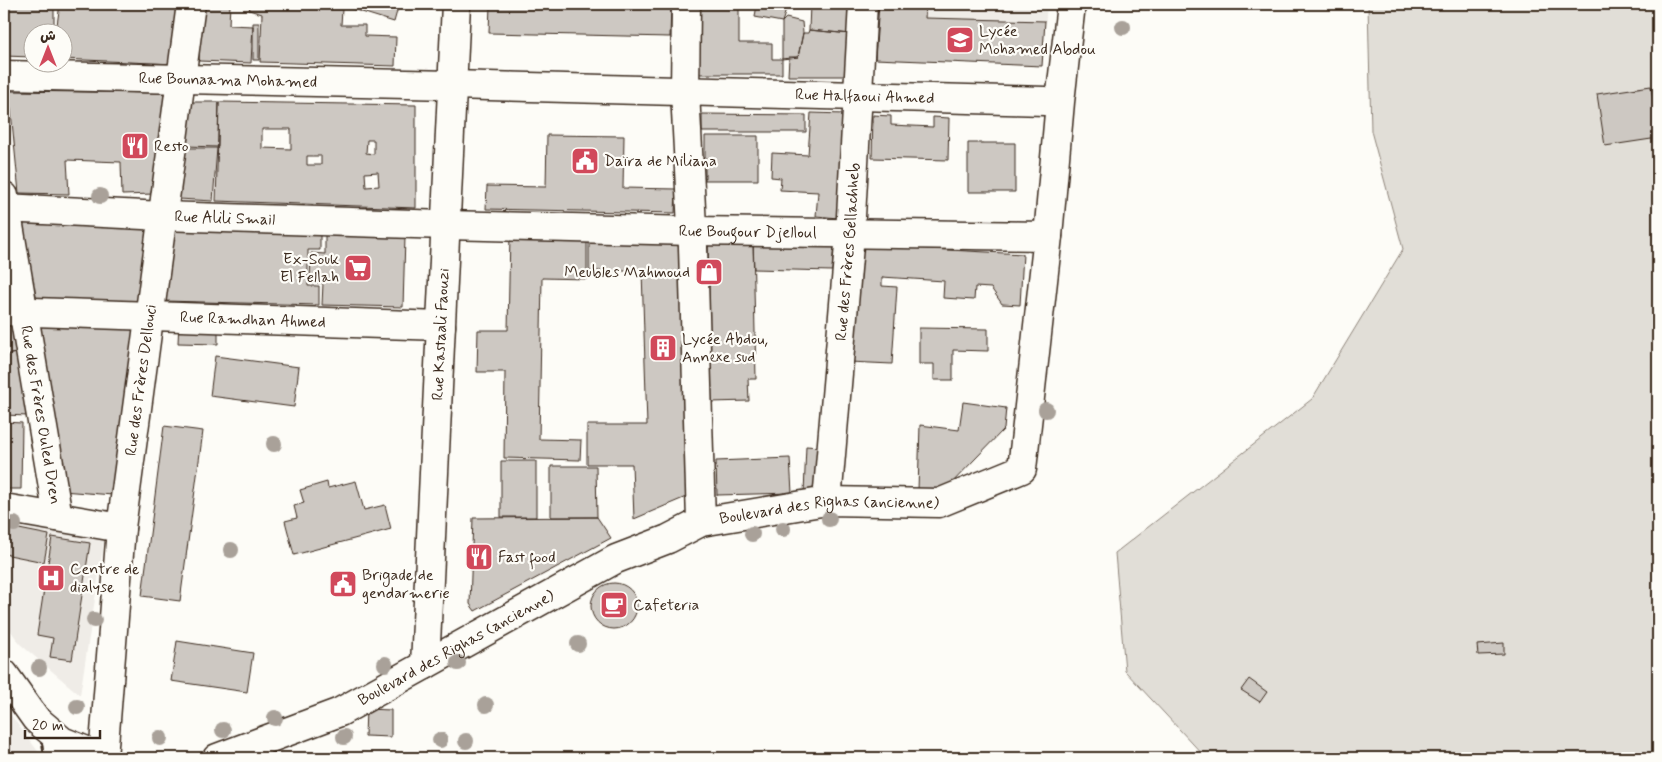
<svg xmlns="http://www.w3.org/2000/svg" width="1662" height="762" font-family="Mynerve,'Playpen Sans Arabic',sans-serif">
	<rect width="100%" height="100%" fill="#fdfcf7"/>
	<filter id="ink" filterUnits="userSpaceOnUse"><feTurbulence type="fractalNoise" baseFrequency=".02" numOctaves="2"/><feDisplacementMap in="SourceGraphic" scale="10" xChannelSelector="R" yChannelSelector="G"/><feConvolveMatrix kernelMatrix="1 2 1 2 8 2 1 2 1" color-interpolation-filters="sRGB"/></filter>
	<g filter="url(#ink)">
		<path fill="#efece7" d="M879,4H1047L1042,66L875,59Z
			M4,516L105,535L80,695L20,644L4,621Z
			M4,706L43,758H4Z"/>
		<path fill="#e1ded7" stroke="#8e847a" d="M1368,4H1658V758H1206L1125,671L1115,553L1312,399L1403,249L1371,131Z"/>
		<path fill="#cdc8c2" stroke="#3b2a1e" fill-rule="evenodd" d="M4,4H54V32H32V57L4,56Z
			M60,4H183L175,64L62,59V32H56Z
			M201,4H230L229,25L253,26L251,63L199,61Z
			M251,4H326V9H342L341,25H365V36L396,37L395,66L260,62L262,14L249,10Z
			M336,4H399L394,22Z
			M490,4H671L670,37L489,33Z
			M696,4H739V43H772V59H782V74H696Z
			M757,4H788L782,22L755,17Z
			M810,4H854L851,34L809,30Z
			M879,4H926L925,18L1045,21L1042,66L875,59Z
			M786,18L802,22L803,33L798,57L782,59V22Z
			M253,23H259V60H253Z
			M809,30L851,34L847,76H788L789,57H798L803,33H808Z
			M1651,86L1658,138L1605,146L1597,94Z
			M9,91L167,93L154,194L122,195L121,162L67,160L69,194L19,193Z
			M192,102H219L218,147L186,146Z
			M219,102L416,105V208L216,201ZM262,129H291V149L262,148ZM367,140H374V154L366,153ZM307,156H321V165H307ZM378,172L379,186L366,187L365,173Z
			M811,113L844,114L838,218L816,216L818,192L780,190L781,178L771,177L772,153L808,155Z
			M702,114L806,115V132H702Z
			M873,115L891,116V125L933,127V117L949,118L948,160L872,158Z
			M547,135L624,136L623,188L676,189L675,213L486,209L487,186L546,187Z
			M705,136H758V180H705Z
			M968,143H1015V192H968Z
			M186,148H217L213,201L179,199Z
			M21,219L153,223L138,302L36,300Z
			M173,229L320,233V250H308V286H319V305L164,301Z
			M325,234L405,237L403,307L322,305L323,283H310L311,253L325,254Z
			M510,235L587,237V279L542,278L539,439L581,440L580,460L504,458L505,372H477L478,330H508Z
			M589,240L679,242L686,497L634,519L632,464H587V425H647L642,271H589Z
			M753,241L756,379H748L749,401L711,402L708,242Z
			M753,241L834,244L832,271L754,269Z
			M856,245L1023,254L1020,305L1002,304L991,288L975,287L974,300L943,298L944,281L882,277V286L897,287L892,364L849,362Z
			M4,321H12L17,353L4,355Z
			M35,322L136,328L113,495L62,491Z
			M179,322L218,323V344L178,343Z
			M919,328L988,329V351L953,350V380H934V364H919Z
			M17,353L28,416L4,415V355Z
			M215,356L299,367L294,407L210,396Z
			M963,402L1006,408L1004,429L947,488L918,490L920,425L959,430Z
			M4,422L22,423L21,489H4Z
			M164,426L203,431L180,601L142,596Z
			M806,446L819,447L817,493H804Z
			M790,458L792,493L717,495L716,461Z
			M501,461H536V517H501Z
			M551,466H596L597,517H551Z
			M356,481L364,510L385,505L391,529L294,555L285,521L297,518L294,506L304,503L300,490L327,482L328,488Z
			M597,517L611,538L475,611L470,604L473,518Z
			M4,526L49,535L44,562L4,554Z
			M52,537L90,543L72,660L50,657L53,638L37,635Z
			M591 606a23 23 0 1 1 46 0a23 23 0 1 1-46 0Z
			M177,641L253,653L247,692L171,681Z
			M1504,643V654L1478,655L1477,645Z
			M1249,679L1267,692L1260,702L1241,690Z
			M366,709L391,710V737L365,736Z"/>
		<g fill="none" stroke-linecap="round" stroke-linejoin="round">
			<defs>
				<path id="lane" d="M49,733L52,758"/>
				<g id="street">
					<path d="M686,4L685,92L693,247L701,522"/>
					<path id="s1" d="M4,75L452,85L1045,101"/>
					<path id="s2" d="M4,196L58,517"/>
					<path id="s3" d="M4,208L163,216L446,225L692,231L1048,236"/>
					<path id="s4" d="M4,311L441,326"/>
					<path id="s5" d="M827,501L850,234L863,4"/>
					<path d="M4,508L121,528"/>
					<path id="s6" d="M425,665L456,4"/>
					<path d="M4,674L36,719L62,741L104,758"/>
					<path id="s7" d="M103,758L121,528L191,4"/>
					<path id="s8" d="M217,758L340,712L616,559L668,539L701,522L827,501L939,503L1022,469L1048,236L1060,102L1071,4"/>
				</g>
			</defs>
			<use href="#lane" stroke="#3b2a1e" stroke-width="18"/>
			<use href="#street" stroke="#3b2a1e" stroke-width="31"/>
			<use href="#lane" stroke="#fdfcf7" stroke-width="14"/>
			<use href="#street" stroke="#fdfcf7" stroke-width="28"/>
		</g>
		<g fill="#a9a199">
			<circle cx="1123" cy="27" r="8"/>
			<circle cx="100" cy="196" r="8"/>
			<circle cx="1046" cy="410" r="8"/>
			<circle cx="274" cy="444" r="8"/>
			<circle cx="829" cy="519" r="8"/>
			<circle cx="14" cy="524" r="8"/>
			<circle cx="783" cy="529" r="8"/>
			<circle cx="752" cy="534" r="8"/>
			<circle cx="231" cy="550" r="8"/>
			<circle cx="94" cy="620" r="8"/>
			<circle cx="578" cy="644" r="8"/>
			<circle cx="458" cy="663" r="8"/>
			<circle cx="385" cy="664" r="8"/>
			<circle cx="39" cy="668" r="8"/>
			<circle cx="486" cy="705" r="8"/>
			<circle cx="77" cy="707" r="8"/>
			<circle cx="275" cy="718" r="8"/>
			<circle cx="223" cy="730" r="8"/>
			<circle cx="344" cy="737" r="8"/>
			<circle cx="160" cy="738" r="8"/>
			<circle cx="440" cy="740" r="8"/>
			<circle cx="466" cy="741" r="8"/>
		</g>
	</g>
	<defs>
		<symbol id="school-square" viewBox="-11 -11 22 22"><rect x="-9" y="-9" width="18" height="18" rx="4" fill="#d1495b" stroke="#fdfcf7"/><path d="M0-5L7-2L0 1L-7-2ZM-4 1L0 2.5L4 1V4Q0 6-4 4Z" fill="#fff"/></symbol>
		<symbol id="restaurant-square" viewBox="-11 -11 22 22"><rect x="-9" y="-9" width="18" height="18" rx="4" fill="#d1495b" stroke="#fdfcf7"/><path d="M-5-6h1v4h1v-4h1v4h1v-4h1v5L-1.5 .5V6h-2V.5L-5-1ZM5-6V6H3V1.5H1.5Q1.5-4 5-6Z" fill="#fff"/></symbol>
		<symbol id="civic-square" viewBox="-11 -11 22 22"><rect x="-9" y="-9" width="18" height="18" rx="4" fill="#d1495b" stroke="#fdfcf7"/><path d="M-.6-6.5H3V-4.5H.6V-3L4-1V1h2V6H-6V1h2V-1L-.6-3ZM-1.2 2.5V6h2.4V2.5Z" fill="#fff"/></symbol>
		<symbol id="supermarket-square" viewBox="-11 -11 22 22"><rect x="-9" y="-9" width="18" height="18" rx="4" fill="#d1495b" stroke="#fdfcf7"/><path d="M-6-5.5h2.5l.6 2H6L4.5 2H-2.5L-4.4-4H-6ZM-1.5 3.2a1.3 1.3 0 1 0 .1 0ZM3 3.2a1.3 1.3 0 1 0 .1 0Z" fill="#fff"/></symbol>
		<symbol id="shop-square" viewBox="-11 -11 22 22"><rect x="-9" y="-9" width="18" height="18" rx="4" fill="#d1495b" stroke="#fdfcf7"/><path d="M-5-2.5h2.3a2.7 3.5 0 0 1 5.4 0H5L5.5 6h-11ZM-1.5-2.5h3a1.5 2.3 0 0 0-3 0Z" fill="#fff"/></symbol>
		<symbol id="building-square" viewBox="-11 -11 22 22"><rect x="-9" y="-9" width="18" height="18" rx="4" fill="#d1495b" stroke="#fdfcf7"/><path d="M-4-6H4V6H1V3H-1V6H-4ZM-2.5-4.3h1.7v1.8h-1.7ZM.8-4.3h1.7v1.8H.8ZM-2.5-1h1.7V.8h-1.7ZM.8-1h1.7V.8H.8Z" fill="#fff"/></symbol>
		<symbol id="hospital-square" viewBox="-11 -11 22 22"><rect x="-9" y="-9" width="18" height="18" rx="4" fill="#d1495b" stroke="#fdfcf7"/><path d="M-5-5h3v3.5h4V-5h3V5h-3V1.5h-4V5h-3Z" fill="#fff"/></symbol>
		<symbol id="cafe-square" viewBox="-11 -11 22 22"><rect x="-9" y="-9" width="18" height="18" rx="4" fill="#d1495b" stroke="#fdfcf7"/><path d="M-5.5-4.5H6V0H3Q3 3.5 0 3.5H-2.5Q-5.5 3.5-5.5 0ZM3-3.2v2h1.7v-2ZM-6 4.5H4V6H-6Z" fill="#fff"/></symbol>
	</defs>
	<g fill-rule="evenodd">
		<use href="#school-square" x="944" y="24" width="32" height="32"/>
		<use href="#restaurant-square" x="119" y="130" width="32" height="32"/>
		<use href="#civic-square" x="569" y="145" width="32" height="32"/>
		<use href="#supermarket-square" x="342" y="252" width="32" height="32"/>
		<use href="#shop-square" x="693" y="256" width="32" height="32"/>
		<use href="#building-square" x="647" y="332" width="32" height="32"/>
		<use href="#restaurant-square" x="463" y="541" width="32" height="32"/>
		<use href="#hospital-square" x="35" y="562" width="32" height="32"/>
		<use href="#civic-square" x="327" y="568" width="32" height="32"/>
		<use href="#cafe-square" x="598" y="589" width="32" height="32"/>
	</g>
	<g text-anchor="middle" dominant-baseline="central" stroke-width="4.5" stroke-linejoin="round" paint-order="stroke">
		<g font-size="16" fill="#3b2a1e" stroke="#fdfcf7" text-anchor="start">
			<text x="979" y="31">Lycée<tspan x="979" dy="18">Mohamed Abdou</tspan></text>
			<text x="154" y="146">Resto</text>
			<text x="604" y="161">Daïra de Miliana</text>
			<text x="339" y="259" text-anchor="end">Ex-Souk<tspan x="339" dy="18">El Fellah</tspan></text>
			<text x="690" y="272" text-anchor="end">Meubles Mahmoud</text>
			<text x="682" y="339">Lycée Abdou,<tspan x="682" dy="18">Annexe sud</tspan></text>
			<text x="498" y="557">Fast food</text>
			<text x="70" y="569">Centre de<tspan x="70" dy="18">dialyse</tspan></text>
			<text x="362" y="575">Brigade de<tspan x="362" dy="18">gendarmerie</tspan></text>
			<text x="633" y="605">Cafeteria</text>
		</g>
		<g font-size="16" fill="#3b2a1e" stroke="#fdfcf7">
			<text stroke="none"><textPath href="#s1" startOffset="224">Rue Bounaama Mohamed</textPath></text>
			<text stroke="none"><textPath href="#s1" startOffset="861">Rue Halfaoui Ahmed</textPath></text>
			<text stroke="none"><textPath href="#s3" startOffset="221">Rue Alili Smail</textPath></text>
			<text stroke="none"><textPath href="#s3" startOffset="744">Rue Bougour Djelloul</textPath></text>
			<text stroke="none"><textPath href="#s5" startOffset="250">Rue des Frères Bellachheb</textPath></text>
			<text stroke="none"><textPath href="#s4" startOffset="249">Rue Ramdhan Ahmed</textPath></text>
			<text stroke="none"><textPath href="#s6" startOffset="331">Rue Kastaali Faouzi</textPath></text>
			<text stroke="none"><textPath href="#s7" startOffset="380">Rue des Frères Dellouci</textPath></text>
			<text stroke="none"><textPath href="#s2" startOffset="222">Rue des Frères Ouled Dren</textPath></text>
			<text stroke="none"><textPath href="#s8" startOffset="669">Boulevard des Righas (ancienne)</textPath></text>
			<text stroke="none"><textPath href="#s8" startOffset="264">Boulevard des Righas (ancienne)</textPath></text>
		</g>
	</g>
	<rect width="1662" height="762" fill="none" stroke="#fdfcf7" stroke-width="20"/>
	<rect x="10" y="10" width="1642" height="742" fill="none" stroke="#3b2a1e" stroke-width="2" filter="url(#ink)"/>
	<g transform="translate(48 48)"><circle r="24" fill="#fdfcf7" stroke="#afa8a0"/>
	<path d="M0-4L9 19L0 12L-9 19Z" fill="#d1495b"/>
	<text y="-8" font-size="14" font-weight="bold" text-anchor="middle" fill="#3b2a1e">ش</text>
	</g>
	<path d="M25 730v8h75v-8" fill="none" stroke="#3b2a1e" stroke-width="2.5"/>
	<text x="32" y="730" font-size="15" fill="#3b2a1e" stroke="#fdfcf7" stroke-width="4" paint-order="stroke">20 m</text>
</svg>
